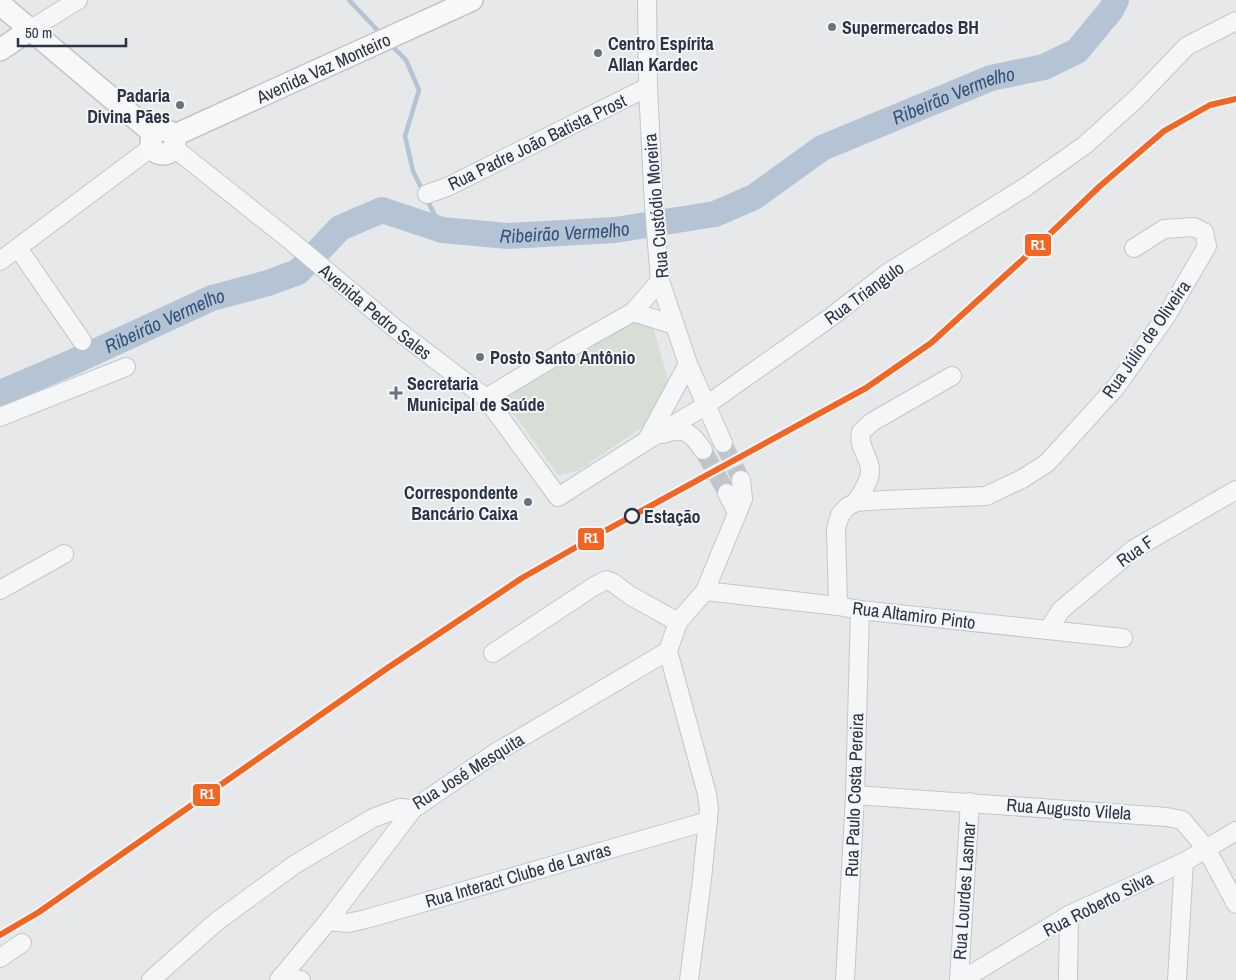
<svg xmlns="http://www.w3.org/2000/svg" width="1236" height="980" font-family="'Archivo Narrow',sans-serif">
	<rect width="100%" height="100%" fill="#e6e8ea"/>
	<path fill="#d6ded6" d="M627,321L653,326L670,387L657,417L578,471L558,475L503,399Z"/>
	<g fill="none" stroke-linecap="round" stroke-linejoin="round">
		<path stroke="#b4c4d5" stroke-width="4.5" d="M349,0L381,34
			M389,43L406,60L419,90L405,136L413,171L442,230"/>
		<path stroke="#b4c4d5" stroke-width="26" id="s1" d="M0,393L73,362L212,298L268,283L298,272L340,228L382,210L442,230L508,236L615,230L715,214L754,197L822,148L991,78L1044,67L1077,51L1111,10L1116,0"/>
		<path stroke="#c1c4c9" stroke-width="18" stroke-dasharray="18 9" stroke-linecap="butt" d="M723,443L741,480
			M703,450L727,493"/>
		<defs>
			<g id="minor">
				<path d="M647,0L648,87L654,206L660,281L688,364L723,443"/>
				<path d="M31,29L78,0"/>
				<path id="s2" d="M173,147L291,241L397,330L486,398L558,497L646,441L705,406L831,317L886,274L1027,186L1085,145L1137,98L1187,46L1236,21"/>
				<path d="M427,194L447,187L648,87"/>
				<path d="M18,248L82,341"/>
				<path d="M0,261L152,147"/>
				<path d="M633,312L674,325"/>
				<path d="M486,398L564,351L633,312L660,281"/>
				<path d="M0,417L126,367"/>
				<path d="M663,434C683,426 692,433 703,450"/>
				<path d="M648,438L688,364"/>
				<path d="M727,493L737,513"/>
				<path d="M856,502C861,494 868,484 870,474C872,459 857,447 861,432L872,422L952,376"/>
				<path d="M0,590L64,554"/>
				<path d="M705,591L838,606L860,610L1123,638"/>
				<path d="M838,606L836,529L840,515L847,507L856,502L884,500L986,496L1022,479L1047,463L1116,387L1167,315L1207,246L1204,232L1194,227L1164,229L1134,248"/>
				<path d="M1048,630L1061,610L1134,549L1236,490"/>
				<path d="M493,653L593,587L606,580L612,582L631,596L678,622"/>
				<path d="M855,795L1167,817L1182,820L1206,848L1236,904"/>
				<path d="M328,921L348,923L366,919L708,821"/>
				<path d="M0,958L22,943"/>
				<path d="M281,977L301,980"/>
				<path d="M151,980L216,922L294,865L373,818L400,808L413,809L495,753L668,651"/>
				<path d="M279,980L328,921L413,809"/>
				<path d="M689,980L702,879L709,809L707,794L668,651L678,622L705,591L743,499L741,480"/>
				<path d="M845,980L855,795L860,610"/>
				<path d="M959,980L970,802"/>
				<path d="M962,980L1069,915L1184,862L1236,831"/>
				<path d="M1068,980L1069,915"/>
				<path d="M1177,980L1184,862"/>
			</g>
			<g id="major">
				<path d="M0,4L154,134"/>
				<path d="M0,50L31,29"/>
				<circle cx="163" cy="142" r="12"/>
				<path id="s3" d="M173,136L472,0"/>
			</g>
		</defs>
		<use href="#minor" stroke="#c4c6c8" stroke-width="20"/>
		<use href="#major" stroke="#c2c5c8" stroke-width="24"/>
		<use href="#minor" stroke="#f5f6f7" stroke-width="18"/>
		<use href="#major" stroke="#f8f8f8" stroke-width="21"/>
		<defs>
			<path id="rail-1" d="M0,935L39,912L386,669L522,578L601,533L866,388L931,343L1030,253L1100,186L1164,131L1210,105L1236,99"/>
		</defs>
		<use href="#rail-1" stroke="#f4f6f9" stroke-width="10"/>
		<use href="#rail-1" stroke="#f26522" stroke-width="6"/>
	</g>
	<g fill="#6c737f" stroke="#f4f6f9" stroke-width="2">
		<circle cx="832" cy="27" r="5"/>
		<circle cx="598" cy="53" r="5"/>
		<circle cx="180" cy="105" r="5"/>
		<circle cx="480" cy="357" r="5"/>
		<path d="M393.5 385.5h5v5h5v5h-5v5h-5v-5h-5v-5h5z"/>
		<circle cx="528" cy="502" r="5"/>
	</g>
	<circle fill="#f4f6f9" stroke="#2b3445" stroke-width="2.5" cx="632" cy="516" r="7"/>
	<g text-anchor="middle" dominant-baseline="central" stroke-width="4" stroke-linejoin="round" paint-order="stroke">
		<g font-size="18" font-weight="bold" fill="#2b3445" stroke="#f4f6f9" text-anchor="start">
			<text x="842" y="27">Supermercados BH</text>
			<text x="608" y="43">Centro Espírita<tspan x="608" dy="21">Allan Kardec</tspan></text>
			<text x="170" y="95" text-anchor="end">Padaria<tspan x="170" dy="21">Divina Pães</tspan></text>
			<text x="490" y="357">Posto Santo Antônio</text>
			<text x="407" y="383">Secretaria<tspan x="407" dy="21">Municipal de Saúde</tspan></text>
			<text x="518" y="492" text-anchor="end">Correspondente<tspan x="518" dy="21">Bancário Caixa</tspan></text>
		</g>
		<g font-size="18" fill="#2b3445" stroke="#f4f6f9">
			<text stroke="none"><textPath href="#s3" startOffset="165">Avenida Vaz Monteiro</textPath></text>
			<text transform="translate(537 142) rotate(-26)">Rua Padre João Batista Prost</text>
			<text transform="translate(656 206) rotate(-95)">Rua Custódio Moreira</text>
			<text transform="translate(864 293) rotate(-36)">Rua Triangulo</text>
			<text stroke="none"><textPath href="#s2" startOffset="261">Avenida Pedro Sales</textPath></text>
			<text transform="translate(1146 339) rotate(-55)">Rua Júlio de Oliveira</text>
			<text transform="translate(1135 551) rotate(-35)">Rua F</text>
			<text transform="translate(914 615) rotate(7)">Rua Altamiro Pinto</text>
			<text transform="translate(468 771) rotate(-32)">Rua José Mesquita</text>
			<text transform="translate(854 795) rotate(-88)">Rua Paulo Costa Pereira</text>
			<text transform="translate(1069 809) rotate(4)">Rua Augusto Vilela</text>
			<text transform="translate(518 875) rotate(-16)">Rua Interact Clube de Lavras</text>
			<text transform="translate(964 891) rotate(-86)">Rua Lourdes Lasmar</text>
			<text transform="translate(1098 904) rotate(-27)">Rua Roberto Silva</text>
		</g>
		<g font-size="18" font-weight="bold" fill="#2b3445" stroke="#f4f6f9" text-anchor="start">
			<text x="644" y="516">Estação</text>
		</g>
		<g font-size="19" font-style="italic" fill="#34527a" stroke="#f4f6f9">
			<text stroke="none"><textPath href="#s1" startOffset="1035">Ribeirão Vermelho</textPath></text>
			<text stroke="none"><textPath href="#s1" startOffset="615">Ribeirão Vermelho</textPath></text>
			<text stroke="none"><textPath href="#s1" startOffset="180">Ribeirão Vermelho</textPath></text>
		</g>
	</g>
	<g stroke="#f4f6f9" stroke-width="2">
		<rect x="1024" y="233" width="28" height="24" rx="5" fill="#f26522"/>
		<rect x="577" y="527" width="28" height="24" rx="5" fill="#f26522"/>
		<rect x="192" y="783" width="29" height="24" rx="5" fill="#f26522"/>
	</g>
	<g font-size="14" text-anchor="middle" font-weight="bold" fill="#fff">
		<text x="1038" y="250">R1</text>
		<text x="591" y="543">R1</text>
		<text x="207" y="799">R1</text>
	</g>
	<path d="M18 38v8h108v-8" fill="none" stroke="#2b3445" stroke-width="2.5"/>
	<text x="25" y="38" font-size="15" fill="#2b3445" stroke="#f4f6f9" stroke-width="4" paint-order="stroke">50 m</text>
</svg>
